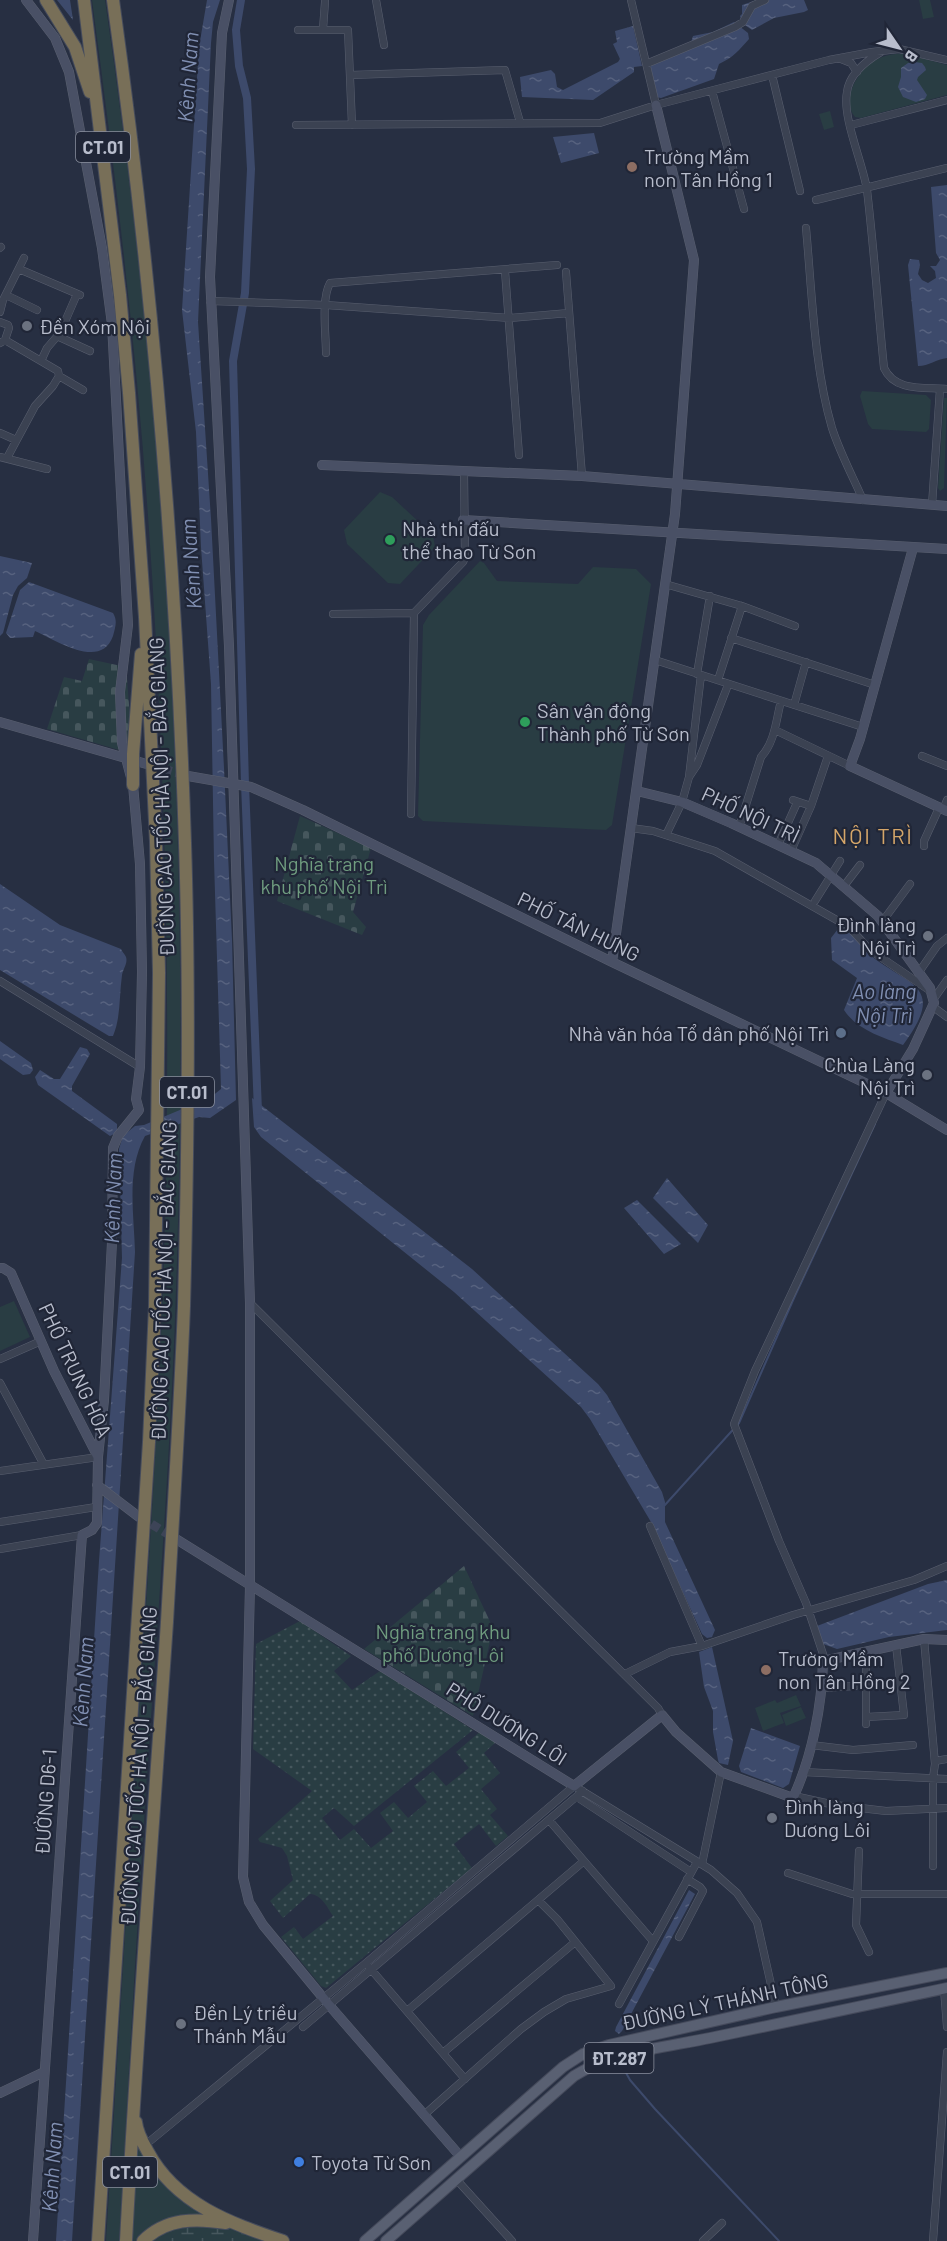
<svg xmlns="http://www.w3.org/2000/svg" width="947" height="2241" font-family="Barlow,sans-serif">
	<defs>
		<pattern id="wetland-marsh" width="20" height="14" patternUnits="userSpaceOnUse" patternTransform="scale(1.5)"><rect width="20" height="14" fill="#293d43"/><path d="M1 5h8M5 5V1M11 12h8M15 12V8" fill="none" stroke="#46575d"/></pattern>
		<pattern id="cemetery-stones" width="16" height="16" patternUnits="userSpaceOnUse" patternTransform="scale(1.5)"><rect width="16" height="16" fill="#293d43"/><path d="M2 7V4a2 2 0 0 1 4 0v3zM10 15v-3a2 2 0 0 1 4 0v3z" fill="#46575d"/></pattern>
		<pattern id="garden-dots" width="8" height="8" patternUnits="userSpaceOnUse" patternTransform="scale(1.5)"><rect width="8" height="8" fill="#293d43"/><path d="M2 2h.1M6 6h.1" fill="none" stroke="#46575d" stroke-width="1.8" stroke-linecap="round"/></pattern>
		<pattern id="water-ripples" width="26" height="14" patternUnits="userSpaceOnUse" patternTransform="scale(1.5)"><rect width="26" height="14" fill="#3d4a6b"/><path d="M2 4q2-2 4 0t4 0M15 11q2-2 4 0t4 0" fill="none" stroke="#57627f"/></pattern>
	</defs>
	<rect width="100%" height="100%" fill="#272f42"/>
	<path fill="#293d43" d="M92,0H105C166,416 190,840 177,1261C172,1438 158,1614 146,1790C136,1940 128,2091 119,2241H106C116,2080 126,1918 136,1757C149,1565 162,1374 166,1182C170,960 164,738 148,516C136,344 115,171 92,0Z
		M919,0H930L934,17L923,19Z
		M906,54L947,65V95L861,118L855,117C840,100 858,71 874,61C884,55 895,53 906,54Z
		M830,111L834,127L824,130L819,114Z
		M862,391L926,395L931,400L929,429L926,432L872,429L868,424L860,396Z
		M944,398H947L944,488L940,491L938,488Z
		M380,492L392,497L433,535L435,547L400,584L388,583L347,544L344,530Z
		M480,561L484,563L497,581L578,584L593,567L636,569L651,584L612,825L606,830L423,821L418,816L423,625L429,615Z
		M14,1301L30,1337L0,1351V1307Z
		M796,1695L801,1706L780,1713L784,1723L763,1731L755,1708L775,1700L777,1703Z
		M801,1707L806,1718L786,1726L782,1715Z
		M136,2141L152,2165L213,2216L139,2241H130Z"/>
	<path fill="url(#wetland-marsh)" d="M176,2225L223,2226L267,2241H148Z"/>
	<path fill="url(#cemetery-stones)" d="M89,659L126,667L133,754L47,729L64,677L82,681Z
		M300,816L371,848L353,912L366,927L362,935L277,901Z
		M464,1566L493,1628L473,1716L364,1649Z"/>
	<path fill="url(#garden-dots)" d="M300,1621L351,1656L334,1671L352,1690L380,1671L473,1730L354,1826L334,1808L322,1818L340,1840L354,1829L371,1848L393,1831L380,1813L394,1802L408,1818L427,1802L414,1786L433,1771L446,1786L469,1768L456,1752L481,1731L496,1742L484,1753L500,1773L481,1789L497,1809L490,1815L508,1836L496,1846L479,1824L454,1844L472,1868L326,1988L321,1986L281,1937L294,1927L303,1939L333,1916C327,1907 322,1895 310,1894L283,1918L270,1901L293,1880L287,1856L282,1848L260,1842L258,1839L312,1791L253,1749L256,1644Z"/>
	<path fill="url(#water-ripples)" d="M56,0H70L73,20L57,0Z
		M207,0H220L213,22L211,43L198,322L211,519L224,768L232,940L236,1100L210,1118L199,1117L145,1136C126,1170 134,1214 135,1252L72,2241H56L99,1561L122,1258L119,1149L122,1139L114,1134L110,1136L38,1085L35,1077L40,1070L54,1079H60L80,1047L87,1049L90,1054L72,1086V1091L117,1124V1129L125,1134L135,1126L144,1125L211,1097L221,1089L214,860L211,684L201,547L196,432L182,310L199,47Z
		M757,0H804L808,10L804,12L774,18L752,30L742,23L740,16L742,14V5Z
		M734,22L748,33L749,39C739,50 734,57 719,64L714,79L661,98L656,97L650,63L691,43L693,36L713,32Z
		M633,26L642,66L634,67V72L593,100L522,97L520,77L551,70L555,74L557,87L563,90L618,62L620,59L613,44L617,42L615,31Z
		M915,62L922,63L925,67L926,70L918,77L917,80L927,95L925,99L916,102L903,97L898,87L901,77V68L908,63Z
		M594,133L599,153L561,163L553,137Z
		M947,185V358C936,359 929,366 918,366L908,265L910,259L919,260L920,265L918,274L922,280L928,283L936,278L935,271L930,266H936L940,260L936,253L931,187Z
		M0,556L32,563L27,578L18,586L13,595L3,633L0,636Z
		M29,582L113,613C118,621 115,628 113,636C101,670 57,641 35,631L33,637L10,638L6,633L20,590Z
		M0,884L60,925L121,949C121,950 126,956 126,957C128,963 123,969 122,975C119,996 121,1017 113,1036H109L89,1024L0,970Z
		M844,927C854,935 861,946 870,955C910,987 947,985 903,1045C882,1037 857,1030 844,1010L857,978L832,960L831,938L838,929Z
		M0,1041L31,1063L33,1070L30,1074L23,1075L0,1059Z
		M252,1098L472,1269L598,1384L607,1395L662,1492L665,1502V1522L715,1630L712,1637L707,1638L702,1634L651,1522L590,1419L581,1407L454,1292L261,1137L254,1127Z
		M667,1178L708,1225L698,1243L653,1198Z
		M637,1200L681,1244L664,1254L624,1208Z
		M947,1580V1630L889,1637L837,1649L823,1644L817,1626L928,1584Z
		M712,1647L733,1741L728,1765L719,1763L718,1760L713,1732V1711L704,1687L699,1652Z
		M751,1728L800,1746L789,1784L783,1788L741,1772L739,1766Z
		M689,1890L695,1894L622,2031L619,2034L615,2031L616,2027Z"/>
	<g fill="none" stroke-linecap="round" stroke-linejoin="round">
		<path stroke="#3d4a6b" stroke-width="2" d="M664,1506L739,1423L794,1298L875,1124
			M625,2071L630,2080L655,2109L779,2241"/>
		<path stroke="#3d4a6b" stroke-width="8" d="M241,0L236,30L239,66L247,98L251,169L245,293L233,361L245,784L258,1111"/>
		<path stroke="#3d4457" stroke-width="9" stroke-dasharray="9 4.5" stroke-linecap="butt" d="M150,765L188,776
			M140,1517L176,1539"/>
		<defs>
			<path id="street" d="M376,0L384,45
				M631,0L656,105
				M323,29L325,2
				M298,30H348L352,125
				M881,52C866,61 849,74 847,92C842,118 863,163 867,190C874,249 878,309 884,368C895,392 924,387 947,389
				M841,59L851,63L857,72
				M646,64L735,27L743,22L752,6L765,0
				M350,75L505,70L520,122
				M772,75L800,191
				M712,91L744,209
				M296,125L600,123L656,105L829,60L872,52L899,49L947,60
				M851,125L947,100
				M816,200L947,168
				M806,228C812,292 814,367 832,428C840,453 853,477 863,500
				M0,248L1,247
				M19,269L80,295
				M505,271L519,455
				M566,272L582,476
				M6,295L37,310
				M210,301L326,305L510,318L569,313
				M0,312L3,300L24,258
				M0,322L8,325L9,328L5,340L0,343
				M57,336L90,351
				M5,340L58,371L59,376L83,390
				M326,353C326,335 321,299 330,283L557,265
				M41,361L47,348L60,333L77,294
				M0,433L16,440
				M0,457L47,469
				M7,458L35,406L53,386L59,376
				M932,505L940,389
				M665,584L742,606L718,680
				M742,606L795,626
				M333,614L414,613L463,562L465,558L464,471
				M731,638L875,685
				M655,660L863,727
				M697,674L710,596
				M794,705L806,662
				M775,730L850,766
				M922,756L947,766
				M689,777L701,675
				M793,800L811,806
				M943,810L947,800
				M411,814L414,613
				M739,827L761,757C775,742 776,720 781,701
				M631,828L653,831L715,851L849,927L870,950L929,990
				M666,835L682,802L689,777L697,765L728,685
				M778,845L796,805
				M924,846V841L939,808
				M791,851L811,806L828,756
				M844,886L860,865
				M815,901L840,861
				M882,922L910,884
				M919,972L937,946L947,938
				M0,981L140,1067
				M933,1000L947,980
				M932,1006L947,1017
				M250,1303L658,1708L662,1715
				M0,1359L41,1341
				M0,1383L43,1463
				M0,1471L98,1457
				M0,1522L96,1507
				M650,1526L702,1646
				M0,1549L82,1535
				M924,1639L935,1764L933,1778V1866
				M825,1660L806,1603L779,1541L734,1424L755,1371L886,1093
				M625,1674L670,1652L702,1646L793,1615L914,1580L947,1566
				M822,1688L855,1686
				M866,1717L904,1715L896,1645
				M866,1724V1651
				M811,1745L853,1750L913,1745
				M935,1761L947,1759
				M803,1772L947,1779
				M794,1796L835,1805L886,1811L947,1808
				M577,1797L691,1872
				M859,1851L856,1925L869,1952
				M584,1861L652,1940
				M702,1864L721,1772
				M788,1873L852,1894H947
				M679,1937L703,1891L700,1887L687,1879
				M369,1967L465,2079
				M944,1989L947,2027
				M619,2004L697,1862
				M407,2011L584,1861L549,1820
				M303,2027L583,1791
				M444,2052L574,1943
				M424,2115L521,2029L544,2012L566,1999L611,1986L557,1919L538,1900
				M144,2146L366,1963L574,1786L711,1870L737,1893L757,1922L776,2007
				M456,2179L512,2241
				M703,2241L722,2223
				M933,2241L947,2052"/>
			<path id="secondary" d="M26,0L55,38L69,72L102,248L112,324L128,625L120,692L122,743L133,785L140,864L142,972L140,1067L136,1099L139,1110L118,1136L113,1148L112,1242L104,1400L98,1457
				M229,0L222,33L210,277L229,646L250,1303V1586L243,1877L249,1902L263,1925L329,2005L460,2156
				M322,465L582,476L947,506
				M463,520L947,549
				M913,548L860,739L850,766L947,811
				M0,722L150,765
				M188,776L251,787L303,810L612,962L886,1093L947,1130
				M637,791L682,802L731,823L816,863L878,916L930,988L934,1003L913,1049L886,1093
				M612,962L675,514L694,260L656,105
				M0,1268H3L11,1273L54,1371L98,1457L97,1523L92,1530L82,1535L80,1563L33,2241
				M97,1485L139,1517
				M176,1539L574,1786L662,1715L676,1732L721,1772L793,1798C812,1757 822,1706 823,1661L924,1639L947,1640
				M0,2093L44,2072"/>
			<path id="primary" d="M365,2241L563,2067L583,2054L609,2045L776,2007L947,1973
				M386,2241L574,2076C611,2052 667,2047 710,2038C789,2021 868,2004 947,1988"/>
			<path id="highway" d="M46,0L75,47L90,92
				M84,0L120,295L129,393L145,617L156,842L159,973L155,1306L149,1442L98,2241
				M113,0C152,279 176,562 185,843C190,997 188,1152 184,1306C180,1411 173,1516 167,1622C153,1828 137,2034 126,2241
				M133,785V754L141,654
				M136,2122C137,2133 143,2143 148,2152C176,2204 230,2223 283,2241
				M143,2241C166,2218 195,2218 226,2223"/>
		</defs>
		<use href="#street" stroke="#595f6f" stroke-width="8"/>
		<use href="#secondary" stroke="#595f6f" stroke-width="10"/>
		<use href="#primary" stroke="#454a5b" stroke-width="12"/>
		<use href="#highway" stroke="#464c5c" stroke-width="14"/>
		<use href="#street" stroke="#3b4252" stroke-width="7"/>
		<use href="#secondary" stroke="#495065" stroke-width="9"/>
		<use href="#primary" stroke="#596072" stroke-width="10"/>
		<use href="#highway" stroke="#786f58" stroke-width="12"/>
	</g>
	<g fill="#8d6e63" stroke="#202637" stroke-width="2">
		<circle cx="632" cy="167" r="6"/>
		<circle cx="766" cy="1670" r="6"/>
	</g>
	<g fill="#6b7280" stroke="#202637" stroke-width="2">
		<circle cx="27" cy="326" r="6"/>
		<circle cx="928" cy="936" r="6"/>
		<circle cx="927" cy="1075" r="6"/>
		<circle cx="772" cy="1818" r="6"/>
		<circle cx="181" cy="2024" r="6"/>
	</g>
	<g fill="#2e9e5b" stroke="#202637" stroke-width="2">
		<circle cx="390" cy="540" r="6"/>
		<circle cx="525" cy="722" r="6"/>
	</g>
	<circle fill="#5c6f8a" stroke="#202637" stroke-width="2" cx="841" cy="1033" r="6"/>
	<circle fill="#3f7fe0" stroke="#202637" stroke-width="2" cx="299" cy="2162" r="6"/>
	<g text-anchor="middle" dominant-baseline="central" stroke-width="4.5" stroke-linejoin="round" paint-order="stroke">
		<g fill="#202637" stroke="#8a909f" stroke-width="1.5">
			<rect x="76" y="132" width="54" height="30" rx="4.5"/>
			<rect x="160" y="1077" width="54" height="30" rx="4.5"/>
			<rect x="584.5" y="2043" width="69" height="30" rx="4.5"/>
			<rect x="103" y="2157" width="54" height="30" rx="4.5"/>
		</g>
		<g font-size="18" font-weight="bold" fill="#b8bdcc">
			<text x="103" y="147">CT.01</text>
			<text x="187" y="1092">CT.01</text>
			<text x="619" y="2058">ĐT.287</text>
			<text x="130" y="2172">CT.01</text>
		</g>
		<g font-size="20" fill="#b8bdcc" stroke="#202637" text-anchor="start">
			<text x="644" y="156">Trường Mầm<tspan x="644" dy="23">non Tân Hồng 1</tspan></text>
			<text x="39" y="326">Đền Xóm Nội</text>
			<text x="402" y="528">Nhà thi đấu<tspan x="402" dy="23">thể thao Từ Sơn</tspan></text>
			<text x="537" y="710">Sân vận động<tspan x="537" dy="23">Thành phố Từ Sơn</tspan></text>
			<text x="916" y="924" text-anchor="end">Đình làng<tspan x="916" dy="23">Nội Trì</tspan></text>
			<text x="829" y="1033" text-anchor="end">Nhà văn hóa Tổ dân phố Nội Trì</text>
			<text x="915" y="1064" text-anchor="end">Chùa Làng<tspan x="915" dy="23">Nội Trì</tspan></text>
			<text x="778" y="1658">Trường Mầm<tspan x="778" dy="23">non Tân Hồng 2</tspan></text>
			<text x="784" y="1806">Đình làng<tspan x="784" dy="23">Dương Lôi</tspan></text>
			<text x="193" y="2012">Đền Lý triều<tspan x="193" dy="23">Thánh Mẫu</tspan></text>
			<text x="311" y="2162">Toyota Từ Sơn</text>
		</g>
		<g font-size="20" fill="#b8bdcc" stroke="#202637">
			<text transform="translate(161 797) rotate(-92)">ĐƯỜNG CAO TỐC HÀ NỘI - BẮC GIANG</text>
			<text transform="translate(751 814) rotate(25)">PHỐ NỘI TRÌ</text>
			<text transform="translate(579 926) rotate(26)">PHỐ TÂN HƯNG</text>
			<text transform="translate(163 1281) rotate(-88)">ĐƯỜNG CAO TỐC HÀ NỘI - BẮC GIANG</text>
			<text transform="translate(76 1370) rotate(65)">PHỐ TRUNG HÒA</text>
			<text transform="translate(507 1723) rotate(32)">PHỐ DƯƠNG LÔI</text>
			<text transform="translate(138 1766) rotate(-86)">ĐƯỜNG CAO TỐC HÀ NỘI - BẮC GIANG</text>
			<text transform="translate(45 1802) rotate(-86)">ĐƯỜNG D6-1</text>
			<text transform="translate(725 2001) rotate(-12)">ĐƯỜNG LÝ THÁNH TÔNG</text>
		</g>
		<g font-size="20" fill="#6f9c7f" stroke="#202637">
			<text x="324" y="863">Nghĩa trang<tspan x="324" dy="23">khu phố Nội Trì</tspan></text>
			<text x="443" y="1631">Nghĩa trang khu<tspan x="443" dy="23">phố Dương Lôi</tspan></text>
		</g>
		<g font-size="21" font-style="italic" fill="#808fb2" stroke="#202637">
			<text transform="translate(187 77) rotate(-86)">Kênh Nam</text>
			<text transform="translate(190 564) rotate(-94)">Kênh Nam</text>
			<text x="884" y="990">Ao làng<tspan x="884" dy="24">Nội Trì</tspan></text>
			<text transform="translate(112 1198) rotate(-88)">Kênh Nam</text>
			<text transform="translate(82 1682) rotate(-86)">Kênh Nam</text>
			<text transform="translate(51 2167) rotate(-86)">Kênh Nam</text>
		</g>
		<g font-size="22" letter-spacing="1.5" fill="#d5a669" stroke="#202637">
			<text x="873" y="835">NỘI TRÌ</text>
		</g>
	</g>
	<g transform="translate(899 48) rotate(125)" stroke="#202637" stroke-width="4.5" paint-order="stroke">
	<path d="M0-4.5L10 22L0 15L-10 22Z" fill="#b8bdcc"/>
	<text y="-9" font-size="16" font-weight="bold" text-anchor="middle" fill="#b8bdcc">B</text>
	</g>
</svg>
